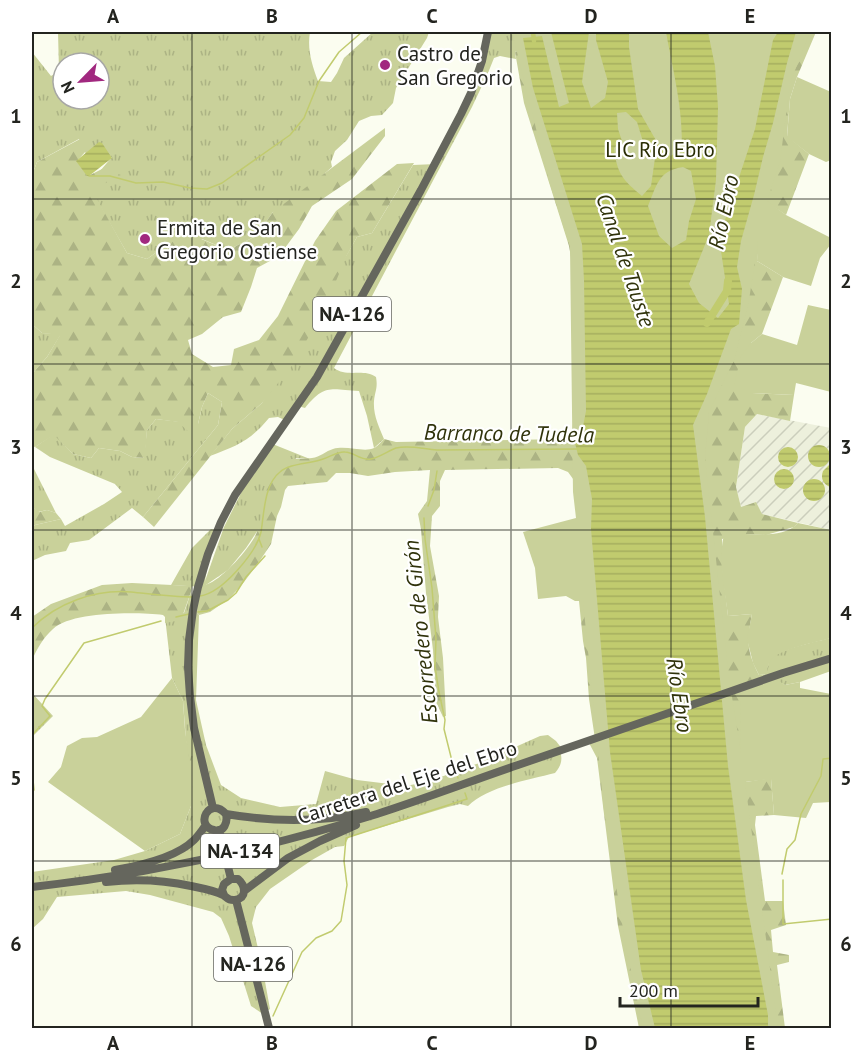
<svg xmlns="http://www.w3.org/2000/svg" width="863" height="1060" font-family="'PT Sans',sans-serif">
	<defs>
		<pattern id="industrial-furrows" width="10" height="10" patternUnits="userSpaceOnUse" patternTransform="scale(1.5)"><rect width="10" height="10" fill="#edf0dc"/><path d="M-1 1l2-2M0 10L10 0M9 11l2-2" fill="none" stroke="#cbcebc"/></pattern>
		<pattern id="grass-tufts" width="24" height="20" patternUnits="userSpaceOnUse" patternTransform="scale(1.5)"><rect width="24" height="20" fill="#c9d19a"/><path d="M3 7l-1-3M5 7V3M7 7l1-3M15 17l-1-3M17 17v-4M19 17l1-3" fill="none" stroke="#acb384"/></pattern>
		<pattern id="forest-firs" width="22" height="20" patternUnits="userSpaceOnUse" patternTransform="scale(1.5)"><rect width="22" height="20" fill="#c9d19a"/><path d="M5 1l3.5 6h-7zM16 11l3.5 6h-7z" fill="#acb384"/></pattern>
		<pattern id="water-rules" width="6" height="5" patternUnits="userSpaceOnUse" patternTransform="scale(1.5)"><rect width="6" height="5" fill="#c1cb6e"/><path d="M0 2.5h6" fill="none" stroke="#a6ae5f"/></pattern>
	</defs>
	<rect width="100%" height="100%" fill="#fbfdf0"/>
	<path fill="url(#industrial-furrows)" d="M757,414L831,428V530L762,514L741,507L736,487L745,427Z"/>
	<path fill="url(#grass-tufts)" fill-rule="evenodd" d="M58,32H310C307,49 312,65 318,81L331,82L337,73L344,58L373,32H429L427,38L396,88L393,103L382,115L371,116L359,121L347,140L335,151L331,162L332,167L282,211L273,212L256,236L228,250L202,239L168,244L147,259L127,253L91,190L100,171L112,157L86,154L79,139L37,162L32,175V52L51,76L59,71ZM63,63H99V99H63Z
		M488,32H522L524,49L515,52L516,59L500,56L494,58L488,73L472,107L334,368C347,378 363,368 376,377C378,388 375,391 374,401C373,415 379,427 384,439L374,448L367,416L359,391C330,389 324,384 305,408L298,406L289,422L278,417L269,418C250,441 237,446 210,456L232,429L262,403L357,237L372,233L413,165L436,164L465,103Z
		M32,324L42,333L61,334L47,357L32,374Z
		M208,393L222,402L218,425L143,517L132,508L89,540L70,543L66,551L45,555L32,561V527L35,525L61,519L65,526L104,504L122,492L115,484L50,457L35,447L54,434L73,454L91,458L99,448L120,451L132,457L144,458L147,430L156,419L198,424L202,407Z
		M270,443L310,459L296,458L258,530L246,548L228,570L203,587L171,585L192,548L211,529L220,531L208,563L205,581L224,527L254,467Z
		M32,465L56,513L47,510L38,512L32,506Z
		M191,592L194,609L199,615L196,700L206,745L221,785L241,798L280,807L316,804L325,771L357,780L406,786L430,781L479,763L540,736L548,735L556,741L563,750L560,751C563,760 561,766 555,773C528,780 487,787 468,806L460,804L448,807L349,837L344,846L335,847L312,860L270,889L256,907L252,923L262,965L270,1009L263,1014L251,1006L229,936L221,918L213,912L150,895L126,891L57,897L43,919L32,929V872L114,860L145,851L180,834L191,806L183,701L172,678L165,617L184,613Z
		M831,638V671L800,682L785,685L765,675C767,669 768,662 772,657C780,649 819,641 831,638Z
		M32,693L53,716L32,737Z"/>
	<path fill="url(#forest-firs)" d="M796,32H816L797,77L790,99L787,136L809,154L786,215L765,201L757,261L783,277L762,334L751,343L752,393L794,395L790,421L757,414L745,427L736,487L741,507L756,502L762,514L798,523L794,527L766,535L746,534L722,539V565L728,616L752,614C747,641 746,650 759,675L767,674L774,679L746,782L771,778L774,815L756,816L755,825L765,901H783L786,925L771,930L773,952L789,955V962L777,965L785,1028H768L693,425Z
		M524,49L582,244L655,1028H639L618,926L597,758L589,743L595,739L589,699L586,658L583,641L579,601H584L576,483L568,472L558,468L445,470L440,481V506L432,516L430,546L439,596L438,617L443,658L446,716L443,717L436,702L433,650L426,593L421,529L418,514L427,501L430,470L395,472L368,476L350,473H336L327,482L288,486L285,490L281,507L277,516L271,544L259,562L244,582L230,598L210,612L199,615L194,610L197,587C202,586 206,585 210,583C225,576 254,544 258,529C265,507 259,481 277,465C287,456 301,460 312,458C320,457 326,451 333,449C347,445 364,453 374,448C377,447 381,442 384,439L396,442L567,439L572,433L575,404L576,287L569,246L524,103L515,52Z
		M385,128V136L352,179L312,206L299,229L279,256L257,268L251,287L241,312L223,317L202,334L188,340L192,354L213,367L231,365L234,349L259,340L278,316L315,241L336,211L397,164L414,163L372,233L357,237L347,255L322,314L291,367L262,403L232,429L154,527L143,517L218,425L222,402L208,393L202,407L198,424L190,433L178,422L156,419L147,430L145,458L132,457L120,451L99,448L91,458L73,454L54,435L35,447L32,446V374L47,357L60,335L42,333L32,324V175L37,162L80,139L86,151L77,161L88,176L102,169L121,175L92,190L127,253L147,259L168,244L189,234L228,250L256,236L273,212Z
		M32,506L39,512L47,510L56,513L61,519L35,525L32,527Z
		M132,583L192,586L191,592L181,620L165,623V617L163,615C138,612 72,611 53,629C43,638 37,649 32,660V617L51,604L102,585Z"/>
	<path fill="#c9d19a" d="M512,32H810L790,83L780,162L767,201L786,215L831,238V244L820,258L811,286L783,277L757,261L758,241L749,300L734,360L709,412L705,459L729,678L741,753L740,691L773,677L785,685L800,682V688L831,694V802L813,803L806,818L774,815L771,779L745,782L778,1028H643L626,947L604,811L583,601H575L566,596L538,599L535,568L523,532L576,518L573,492L570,247L549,181Z
		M797,77L831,92V160L826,162L809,154L787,137L790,99Z
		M808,305L831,310V392L796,383L794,395L752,393L734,385L741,356L751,343L762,334L797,345Z
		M798,523L831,530V638C818,642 779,649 771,660C768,664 767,668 767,674L759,675L753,663L747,639L752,614L728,616C725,590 716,554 726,529L739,524L746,534C763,535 786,536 798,523Z
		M172,678L183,701L185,730L193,785L191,806L180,834L145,851L48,782L61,767L67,746L82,738L97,737L141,717Z"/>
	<path fill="url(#water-rules)" fill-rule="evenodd" d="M551,32H589L582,82L591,108L605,98L608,82L596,40V32H629V47L638,109L661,149L670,156L681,151C685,116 672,66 666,32H708L715,66L718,107L716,180L709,235L689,284L699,303L718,318L729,304L719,238L755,129L773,40L778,32H796L787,63L773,123L763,157L754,195L741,241L737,267L742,289L739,324L731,329L707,394L693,425L705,517L728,766L746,900L768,1015V1028H655L641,970L610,752L591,529L592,499L586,466L578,455L575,443L581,437L586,411L584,280L582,244L533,88L523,38L542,36L559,107L569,103ZM626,112L637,122L644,145L655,158L651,186L642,196C623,180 617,174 614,148L622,141L618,129L617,113ZM683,167L691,171L696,199L689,221L686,240L672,248L659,236L648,206C657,185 658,171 683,167Z
		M99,142L102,143L112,158L89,176H87L76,161Z
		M808 456a11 11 0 1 1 22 0a11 11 0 1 1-22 0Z
		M778 457a10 10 0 1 1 20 0a10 10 0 1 1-20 0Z
		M829,465H831V487C824,485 820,479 823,471Z
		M774 479a10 10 0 1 1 20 0a10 10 0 1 1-20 0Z
		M803 490a11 11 0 1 1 22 0a11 11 0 1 1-22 0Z"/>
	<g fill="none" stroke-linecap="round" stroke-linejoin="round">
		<path stroke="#c1cb6e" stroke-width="1.5" d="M89,176H110L136,183L163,182L190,188L207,189L222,183L290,135L304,118L319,81L339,52L362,32
			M428,506L434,490L437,471
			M424,518L425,539L432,588L436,639L435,666L439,692L445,720L444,729L453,765L458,778
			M259,539L262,547
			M200,596C222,593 256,553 261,532C264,515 264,484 280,472C290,463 310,464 323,459C330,457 338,451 345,452C354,452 361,461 371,459C380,457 388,451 396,448C410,445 423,449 437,450L579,449
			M198,612L207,611L228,600L236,593L246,577L265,556
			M176,617L189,614
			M32,628C57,603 95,589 131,592C151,594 171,597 192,597
			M32,735L50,716L42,706L45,699L84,643L161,621
			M32,770L34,790L32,792
			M782,874L787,849L795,840L801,814L821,776L823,759L832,758
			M783,880V924L832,919
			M273,1016L302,952L316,938L332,931L341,921L347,885L344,861L346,838L467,799L465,793"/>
		<path stroke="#c1cb6e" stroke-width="4.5" d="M533,32L534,41"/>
		<path stroke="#c1cb6e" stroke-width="8" d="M707,323L727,291L728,281"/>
		<path stroke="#65665d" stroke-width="8" d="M213,808L194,728L190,696L188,667L189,640L193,610L198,587L208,554L221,522L235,495L317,377L421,190L461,114L471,93L482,61L488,32
			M226,814C228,822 224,833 214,830C194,826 209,795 226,814C273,822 319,823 366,812
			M219,830L231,879
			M115,870C138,866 177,857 194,840C199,835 202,830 206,825
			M106,882C134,879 163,880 191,886C200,888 214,890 223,895C227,897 228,901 235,900C247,898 246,886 238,879H231L224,884L222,890L224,895
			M32,887C149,874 264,849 377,814C424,799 471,781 518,765C606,735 695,704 783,673L832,658
			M244,891L288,858L320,841L356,825
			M236,900L269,1028"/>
	</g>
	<path fill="none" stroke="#23241f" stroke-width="1.5" stroke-opacity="0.55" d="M192,32V1028M352,32V1028M511,32V1028M671,32V1028M32,199H832M32,364H832M32,530H832M32,696H832M32,861H832"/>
	<g fill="#a1287f" stroke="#fff" stroke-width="2">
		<circle cx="385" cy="65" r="6"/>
		<circle cx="145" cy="239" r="6"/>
	</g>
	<g text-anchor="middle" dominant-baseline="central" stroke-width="4.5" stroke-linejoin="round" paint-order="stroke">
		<g fill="#fff" stroke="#656662" stroke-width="1.5">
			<rect x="313" y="297" width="78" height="34" rx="4.5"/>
			<rect x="201" y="834" width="78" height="34" rx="4.5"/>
			<rect x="214" y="947" width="78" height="34" rx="4.5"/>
		</g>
		<g font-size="20" font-weight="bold" fill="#23241f">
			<text x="352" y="314">NA-126</text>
			<text x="240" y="851">NA-134</text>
			<text x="253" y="964">NA-126</text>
		</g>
		<g font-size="21" fill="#23241f" stroke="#fff" text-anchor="start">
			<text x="397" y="53">Castro de<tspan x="397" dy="24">San Gregorio</tspan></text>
			<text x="157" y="227">Ermita de San<tspan x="157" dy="24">Gregorio Ostiense</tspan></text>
		</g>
		<g font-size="21" fill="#292d04" stroke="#fff">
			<text x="660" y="149">LIC Río Ebro</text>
		</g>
		<g font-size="21" fill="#23241f" stroke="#fff">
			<text transform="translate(407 782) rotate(-18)">Carretera del Eje del Ebro</text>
		</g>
		<g font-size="22" font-style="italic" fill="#30330b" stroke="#fff">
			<text transform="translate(723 212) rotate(-78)">Río Ebro</text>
			<text transform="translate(626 260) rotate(71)">Canal de Tauste</text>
			<text transform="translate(509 433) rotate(1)">Barranco de Tudela</text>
			<text transform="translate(420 632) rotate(-96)">Escorredero de Girón</text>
			<text transform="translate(680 695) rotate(81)">Río Ebro</text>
		</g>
	</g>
	<rect width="863" height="1060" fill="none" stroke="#ffffff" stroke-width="66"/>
	<g transform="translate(81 81) rotate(245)"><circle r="28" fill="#ffffff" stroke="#a7a7a5" stroke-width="1.5"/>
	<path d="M0-4.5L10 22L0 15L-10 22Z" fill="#a1287f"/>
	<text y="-9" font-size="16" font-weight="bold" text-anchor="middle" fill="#23241f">N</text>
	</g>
	<path d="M620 997v9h138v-9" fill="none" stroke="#23241f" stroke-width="3"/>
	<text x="629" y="997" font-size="18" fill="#23241f" stroke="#ffffff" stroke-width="4.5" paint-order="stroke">200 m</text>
	<rect x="33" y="33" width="797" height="994" fill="none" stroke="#23241f" stroke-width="2"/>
	<g font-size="20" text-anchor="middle" font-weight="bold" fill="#23241f">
		<text x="113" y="23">A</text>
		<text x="272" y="23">B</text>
		<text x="432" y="23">C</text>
		<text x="591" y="23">D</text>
		<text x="750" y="23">E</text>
		<text x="16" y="123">1</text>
		<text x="846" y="123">1</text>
		<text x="16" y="288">2</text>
		<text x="846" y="288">2</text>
		<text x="16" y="454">3</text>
		<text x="846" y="454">3</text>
		<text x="16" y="620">4</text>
		<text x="846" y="620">4</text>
		<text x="16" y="785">5</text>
		<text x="846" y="785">5</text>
		<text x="16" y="951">6</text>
		<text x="846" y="951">6</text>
		<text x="113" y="1050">A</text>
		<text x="272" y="1050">B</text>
		<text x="432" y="1050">C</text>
		<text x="591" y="1050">D</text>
		<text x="750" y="1050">E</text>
	</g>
</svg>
